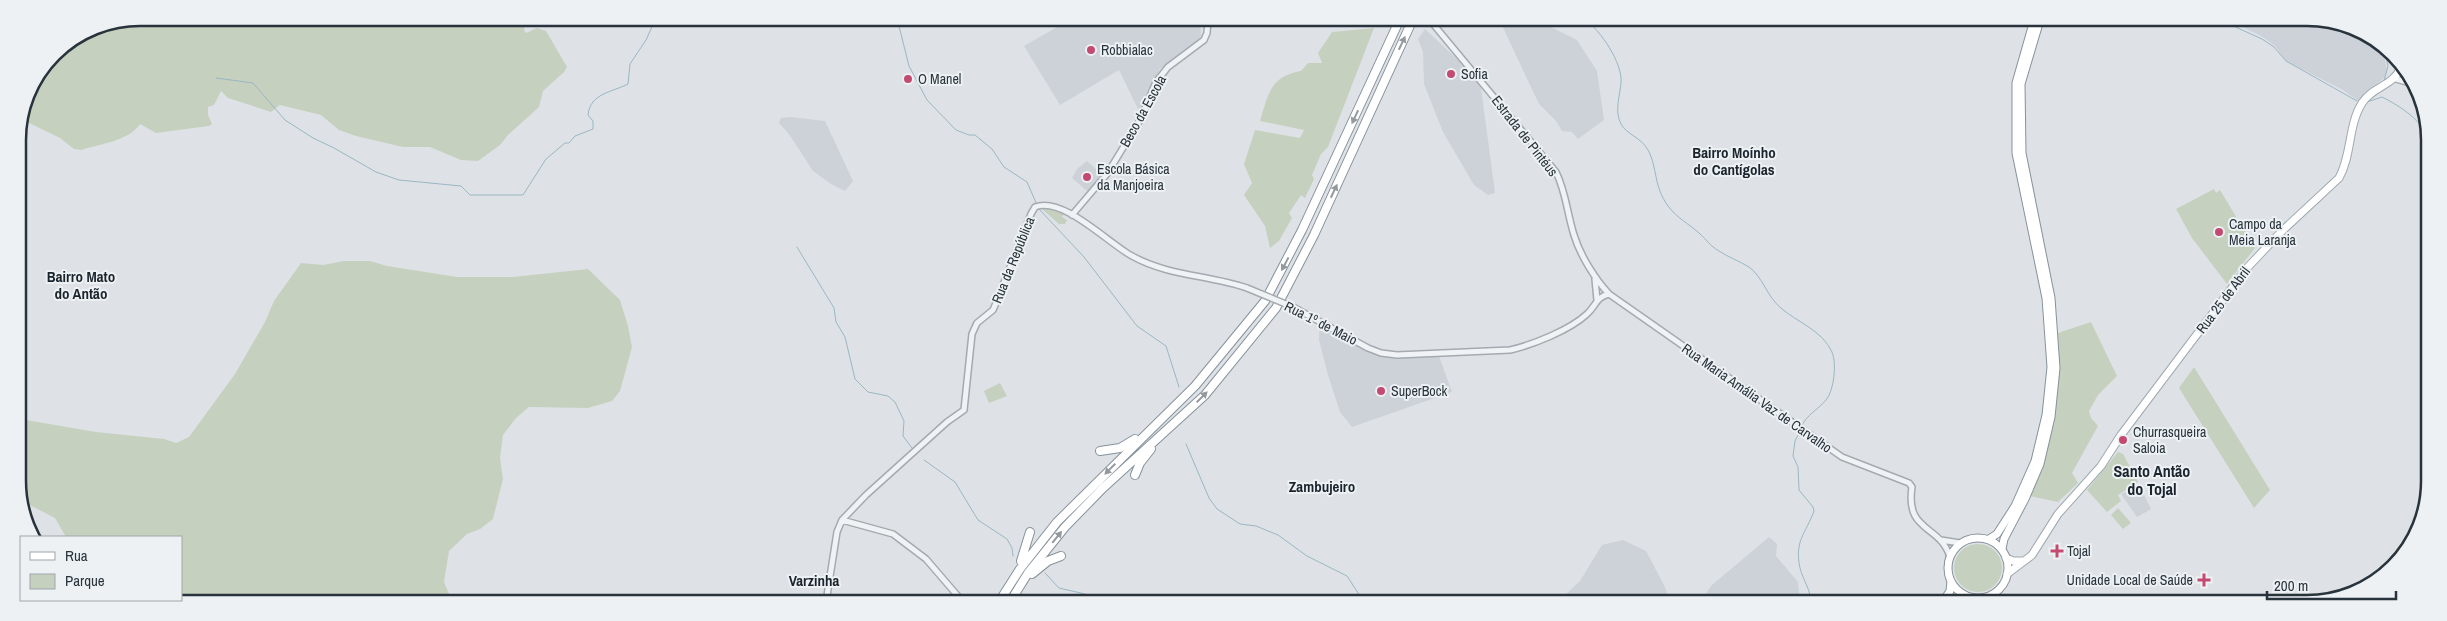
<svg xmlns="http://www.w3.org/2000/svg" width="2447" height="621" font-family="'Archivo Narrow',sans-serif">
	<rect width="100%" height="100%" fill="#dee2e6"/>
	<path fill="#ccd2d8" d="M1071,19H1200L1201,36L1196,43L1160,69L1139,111L1119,70L1060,105L1024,46Z
		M1499,19H1535L1577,40L1597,71L1604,120L1578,139L1572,132L1562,131L1556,121L1539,104Z
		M2229,20H2331L2383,48L2387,72L2385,77L2358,101L2343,90L2286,61L2275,46L2263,37Z
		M1425,29L1457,59L1481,88L1495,193L1488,195L1474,185L1443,132L1424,84L1423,52L1418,39Z
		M790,117L825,121L853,181L845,191L831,184L813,171L789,134L779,123L781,118Z
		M1087,161L1103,175L1088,192L1072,178L1077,169Z
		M1320,324L1375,354L1394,358L1439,356L1452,392L1352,427L1340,412L1328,375L1319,340Z
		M2139,485L2151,509L2137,517L2121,494Z
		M1769,537L1777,544L1776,556L1798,582L1800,603H1699L1712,585Z
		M1623,540L1646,551L1664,585L1671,603H1567L1564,596L1580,581L1602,545Z"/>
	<path fill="#c6d0bf" d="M140,18H526L524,30L526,33L537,28L546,31L567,67L564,72L543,91L539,107L508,135L500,145L478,161L461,160L430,147H403L356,136L339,130L321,115L280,105L271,112L228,98L221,91L214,105L208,107V115L212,124L209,126L156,133L140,124C129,141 100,144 81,150L74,149L60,138L21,119L27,93L54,53L93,27Z
		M1374,28L1328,147L1321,154L1312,175L1314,179L1305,198L1301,195L1289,213L1292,218L1279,241L1270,248L1265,226L1244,195L1252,183L1244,164L1255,130L1300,138L1304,130L1260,121C1268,95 1270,76 1301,71L1308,63H1322L1318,53L1332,32Z
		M2214,189L2216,193L2220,190L2255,248L2227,284L2192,238L2176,209Z
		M1042,209L1057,210L1064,214L1062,217L1067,220L1065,224H1059Z
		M344,261H370L387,266L457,277H513L588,269L620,300L628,326L632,347L620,391L612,401L588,408L529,407L516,418L503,435L500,458L503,479L493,519L480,529L467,534L449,551L444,582L452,601L113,600H181V537H66L55,518L20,500L19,416L26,420L96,432L164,439L176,443L189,437L235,374L265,322L274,301L301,263L323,265Z
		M2091,322L2117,376L2098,395L2089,411L2091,418L2098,426L2072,473L2078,483L2058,502L2030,496C2051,438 2060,395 2058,333Z
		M2194,367L2270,490L2254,508L2179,388Z
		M1000,383L1007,396L989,403L984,391Z
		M2118,452L2123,454L2138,482L2118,495L2121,501L2107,512L2087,490Z
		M2118,508L2131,523L2123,529L2111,515Z
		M1954 568a24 24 0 1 1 48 0a24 24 0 1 1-48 0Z"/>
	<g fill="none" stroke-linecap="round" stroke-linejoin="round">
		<path stroke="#9bb6c4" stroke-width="1" d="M897,18L909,66L927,100L956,130L969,135H975L992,149L1004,167L1027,182L1037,205
			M1585,19C1600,30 1623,63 1621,83C1620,96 1614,111 1621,124C1626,134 1642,138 1648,150C1658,169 1653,185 1668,206C1677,218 1689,224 1699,233C1706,239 1710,246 1719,251C1728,257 1739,261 1749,267C1763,277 1767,297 1781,308C1798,323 1822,330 1832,352C1837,363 1834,391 1826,400C1818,410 1807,414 1801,427
			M2220,20L2262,39L2274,47L2286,61L2357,101
			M216,78L253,83L285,120L313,138L334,148L376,172L399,180L461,186L470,195H523L546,159L565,143H569L575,136L593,129V121L588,115C590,93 613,92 628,84L630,64L646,40L656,18
			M2384,81L2388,66L2384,48
			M2367,102L2382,97C2398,105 2419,118 2427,135
			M1039,209L1084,257L1137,326L1166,346L1179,387
			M797,247L834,308L836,322L845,337L855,379L868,392L888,396L895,402L904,421L903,436L912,448
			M1800,431L1795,441L1793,456L1798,467L1799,490L1813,507L1814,511C1806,533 1794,541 1800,568C1803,580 1811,590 1811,603
			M1186,444L1209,498L1217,509L1240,524L1256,526L1278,535L1307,556L1347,576L1358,593L1360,602
			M924,460L955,482L978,520L1007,539L1012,548L1013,556
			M1045,573L1059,588L1085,594L1092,602"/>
		<defs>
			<path id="tertiary" d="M1429,19L1556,172C1566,192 1567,213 1574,235C1580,255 1595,279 1609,294L1842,457L1909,483L1912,487C1905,533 1940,524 1950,557
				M2396,79L2410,83
				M1072,215L1107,174L1140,120L1156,82L1168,67L1204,40L1207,33L1208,19
				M1595,279L1597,300
				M1293,307L1368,348L1381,353L1397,355L1510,350C1532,345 1570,330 1587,314C1596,306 1596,297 1609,294
				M842,520L893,534L926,559L963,602
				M1941,540L1960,543
				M826,602L837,532L842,520L866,495L947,422L964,410L972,334L977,323L993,310L996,303L1031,214L1035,207C1063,196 1108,243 1132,256C1168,276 1209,275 1247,288"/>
			<path id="primary" d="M2006,558L2013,561H2024
				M2007,574L2032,555L2058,514L2101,466L2121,435L2247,268L2282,231L2339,178C2352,155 2348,125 2362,103C2374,85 2393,87 2401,67"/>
			<path id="trunk" d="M1948 568a30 30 0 1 1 60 0a30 30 0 1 1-60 0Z
				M1989,539L1997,534L2015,506L2035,461L2046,415L2051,367L2046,298L2016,153V83L2034,20
				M2002,549L2004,539L2025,499L2040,464L2051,417L2056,368L2051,298L2022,153L2021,84L2040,20
				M1942,603L1950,591L1951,581
				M1950,603L1957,598L1969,597"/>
			<path id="motorway" d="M1100,451L1120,448L1135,439
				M1135,475L1140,463L1151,449
				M1021,561L1030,532
				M1032,574L1048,561L1061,556
				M999,602L1020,569L1057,522L1195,386L1265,301L1302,230L1400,19
				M1010,602L1028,573L1065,527L1103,488L1205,395L1276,308L1314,235L1413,19"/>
		</defs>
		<use href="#tertiary" stroke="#a4aab0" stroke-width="8"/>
		<use href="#primary" stroke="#9ea9b1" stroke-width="9"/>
		<use href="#trunk" stroke="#86929c" stroke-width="9"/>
		<use href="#motorway" stroke="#86929c" stroke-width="10"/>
		<use href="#tertiary" stroke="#f0f3f5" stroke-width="5"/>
		<use href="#primary" stroke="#fff" stroke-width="7"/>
		<use href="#trunk" stroke="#fff" stroke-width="7"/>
		<use href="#motorway" stroke="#fff" stroke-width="8"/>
		<defs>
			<path id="tertiary-bridge" d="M1247,288L1293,307"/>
		</defs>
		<use href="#tertiary-bridge" stroke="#a4aab0" stroke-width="8" stroke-linecap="butt"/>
		<use href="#tertiary-bridge" stroke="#f0f3f5" stroke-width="5"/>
	</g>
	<defs><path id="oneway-solid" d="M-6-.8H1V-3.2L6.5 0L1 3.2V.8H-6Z" transform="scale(1.25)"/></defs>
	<g fill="#94999e">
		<use href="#oneway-solid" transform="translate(1402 43) rotate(-65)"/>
		<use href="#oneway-solid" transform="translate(1355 117) rotate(115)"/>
		<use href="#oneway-solid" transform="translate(1334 191) rotate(-65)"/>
		<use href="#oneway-solid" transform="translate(1285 264) rotate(118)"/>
		<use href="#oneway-solid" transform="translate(1202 397) rotate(-45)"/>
		<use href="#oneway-solid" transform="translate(1110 469) rotate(135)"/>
		<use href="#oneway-solid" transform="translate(1057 537) rotate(-51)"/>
	</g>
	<g fill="#c34b71" stroke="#edf1f4" stroke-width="2">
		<circle cx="1091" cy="50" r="5"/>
		<circle cx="1451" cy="74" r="5"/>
		<circle cx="908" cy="79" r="5"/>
		<circle cx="1087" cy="177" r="5"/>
		<circle cx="2219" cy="232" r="5"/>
		<circle cx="1381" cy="391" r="5"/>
		<circle cx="2123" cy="440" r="5"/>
		<path d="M2054.5 543.5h5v5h5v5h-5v5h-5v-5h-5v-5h5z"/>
		<path d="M2201.5 572.5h5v5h5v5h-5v5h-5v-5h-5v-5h5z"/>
	</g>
	<g text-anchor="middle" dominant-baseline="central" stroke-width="4" stroke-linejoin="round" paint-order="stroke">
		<g font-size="14" fill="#28333c" stroke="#edf1f4" text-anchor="start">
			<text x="1101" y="50">Robbialac</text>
			<text x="1461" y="74">Sofia</text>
			<text x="918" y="79">O Manel</text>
			<text x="1097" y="169">Escola Básica<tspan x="1097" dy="16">da Manjoeira</tspan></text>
			<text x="2229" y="224">Campo da<tspan x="2229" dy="16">Meia Laranja</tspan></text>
			<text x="1391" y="391">SuperBock</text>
			<text x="2133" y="432">Churrasqueira<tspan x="2133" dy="16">Saloia</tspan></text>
			<text x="2067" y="551">Tojal</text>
			<text x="2193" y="580" text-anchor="end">Unidade Local de Saúde</text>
		</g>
		<g font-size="14" fill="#28333c" stroke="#edf1f4">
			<text transform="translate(1143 111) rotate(-61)">Beco da Escola</text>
			<text transform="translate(1525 136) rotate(52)">Estrada de Pintéus</text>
			<text transform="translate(1013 260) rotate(-68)">Rua da República</text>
			<text transform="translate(2223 300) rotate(-53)">Rua 25 de Abril</text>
			<text transform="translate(1321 323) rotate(27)">Rua 1º de Maio</text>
			<text transform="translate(1757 398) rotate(35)">Rua Maria Amália Vaz de Carvalho</text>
		</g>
		<g font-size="15" font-weight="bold" fill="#1b242d" stroke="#edf1f4">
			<text x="1734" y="152">Bairro Moínho<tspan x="1734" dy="17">do Cantígolas</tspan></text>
			<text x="81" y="276">Bairro Mato<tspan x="81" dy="17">do Antão</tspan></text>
			<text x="1322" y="486">Zambujeiro</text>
			<text x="814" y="580">Varzinha</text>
		</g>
		<g font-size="16" font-weight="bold" fill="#1b242d" stroke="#edf1f4">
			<text x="2152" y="471">Santo Antão<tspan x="2152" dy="18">do Tojal</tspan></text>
		</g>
	</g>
	<path d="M0 0H2447V621H0ZM140 26H2307A114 114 0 0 1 2421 140V481A114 114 0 0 1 2307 595H140A114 114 0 0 1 26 481V140A114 114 0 0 1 140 26Z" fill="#edf1f4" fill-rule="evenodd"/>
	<path fill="none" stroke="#28333c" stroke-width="2.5" d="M140 26H2307A114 114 0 0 1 2421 140V481A114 114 0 0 1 2307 595H140A114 114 0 0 1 26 481V140A114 114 0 0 1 140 26Z"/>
	<rect x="20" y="536" width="162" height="65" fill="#edf1f4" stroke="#9ea5aa"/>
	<rect x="30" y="552" width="25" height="8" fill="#ffffff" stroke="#9ea5aa"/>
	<text x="65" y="561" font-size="15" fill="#28333c">Rua</text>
	<rect x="30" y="574" width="25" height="15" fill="#c6d0bf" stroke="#9ea5aa"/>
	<text x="65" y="586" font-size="15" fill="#28333c">Parque</text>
	<path d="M2267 591v8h129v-8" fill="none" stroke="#28333c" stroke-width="2.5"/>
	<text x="2274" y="591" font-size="15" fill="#28333c" stroke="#edf1f4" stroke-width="4" paint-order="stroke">200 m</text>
</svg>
